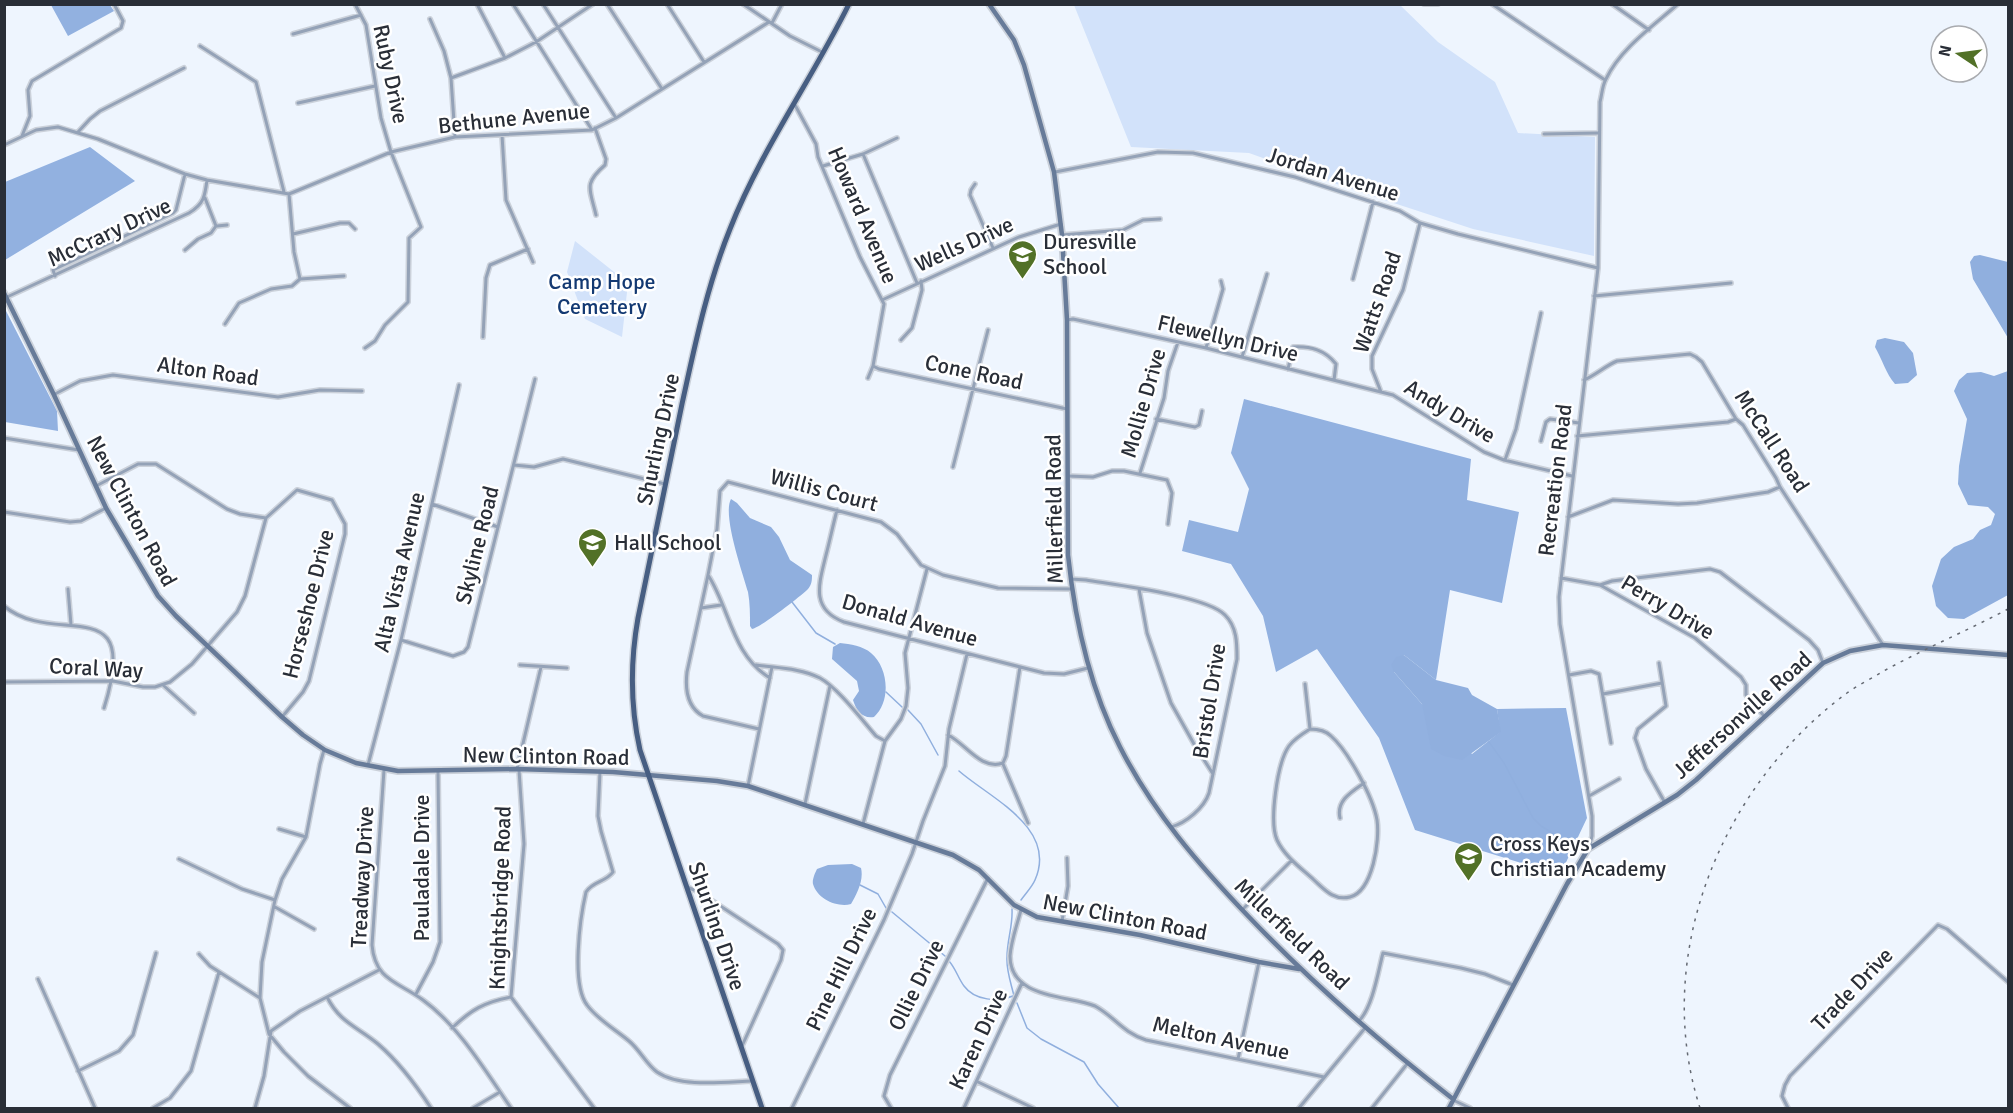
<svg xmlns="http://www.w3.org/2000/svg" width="2013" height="1113" font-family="Signika,sans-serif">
	<rect width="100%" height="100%" fill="#eef5fe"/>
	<path fill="#d2e2fa" d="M1074,5H1400L1438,42L1495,82L1518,133L1595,137L1594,256L1473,229L1348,188L1249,153L1131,147Z
		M575,241L628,283L622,337L585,319L567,272Z"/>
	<path fill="#92b1e0" d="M51,5H110L114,11L68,36Z
		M90,147L135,181L5,260V182Z
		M5,309L57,411L58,431L5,422Z
		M1244,399L1471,459L1467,500L1519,512L1502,603L1450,590L1436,680L1404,655L1394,672L1422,704L1472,754L1500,732L1497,709L1566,708L1587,818L1560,875L1415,830L1379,738L1317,649L1276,672L1263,616L1231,564L1182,551L1189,520L1238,532L1249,489L1231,453Z"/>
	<path fill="#90afde" d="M1980,255L2008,262V338L1973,279L1970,262L1974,256Z
		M1885,338L1904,342L1913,353L1917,375L1908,383L1895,384C1886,374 1882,359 1875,347L1877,340Z
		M2008,371V595L1964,619L1948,618L1936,606L1932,586L1941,559L1954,547L1973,539L1980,530L1991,525L1995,514L1988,507L1968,505L1958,484L1959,466L1967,419L1954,391L1959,380L1967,373L1981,372L1994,376Z
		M731,499L737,503L750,518L771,527L779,537L790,560L812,575C812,580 812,584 808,589C801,596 760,628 752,629L750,626C750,614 750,603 748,592C743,574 722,515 731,499Z
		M840,643C850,644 863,646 871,653C889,668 891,702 874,717C862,719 856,710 853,700L859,691L857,681L832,659L833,647Z
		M1404,655L1436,680L1468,688L1472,695L1497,709L1501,732L1462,760L1444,756L1431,749L1422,704L1394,672L1391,665L1396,657Z
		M828,865L852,864L861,868C864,880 857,894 851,904C838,908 817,899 813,884C812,880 815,873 817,869Z"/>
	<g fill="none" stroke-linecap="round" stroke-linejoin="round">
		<path stroke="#90afde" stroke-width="1.5" d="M792,602L816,633L835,644
			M886,692L902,707
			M908,710L921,724L938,755
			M1489,742L1504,763L1533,818L1541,826L1575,847
			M959,771C990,798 1058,828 1035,880C1032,887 1026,893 1021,900
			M860,885L878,894L886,908
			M1012,909C1013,926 1007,940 1007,957C1006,970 1011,983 1014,996
			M892,912L945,956
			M949,961C956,969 958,978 964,986C975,1001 998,1002 1013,996
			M1017,1003L1027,1028L1041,1039L1084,1062L1098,1084L1119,1108"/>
		<defs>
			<path id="street" d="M355,4L366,25L381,118L391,152L421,227L409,238L408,302L385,325L375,341L365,348
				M477,4L505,58
				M513,4L592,130
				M543,4L616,118
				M607,4L662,89
				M667,4L704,62
				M743,4L790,36L822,52
				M1424,4H1438
				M1492,4L1605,80
				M1612,4L1649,30
				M430,19L444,51L451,78L455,137
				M772,23L782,4
				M293,34L361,15
				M200,46L256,82L284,192
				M451,78L505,58L536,42L593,4
				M298,103L375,86
				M795,105L816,144L818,157L860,257L884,304L873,366L868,378
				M595,128L606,159L605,165C583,184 590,189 596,215
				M78,132L90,119L100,111L184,68
				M1544,134L1598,133
				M502,135L506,200L533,262
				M22,136L30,116L28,90L32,81L121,28L123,21L114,4
				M4,145L36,130L58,127L98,139L185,174L207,180L289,194L391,152L455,137L592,130L616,118L769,22
				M863,154L917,283
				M823,166L863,154L897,138
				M1055,172L1158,152L1193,153L1295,177L1400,211L1420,223L1458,234L1598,268
				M975,184L971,190L970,195L993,248
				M217,226L227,225
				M293,234L340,223H349L355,229
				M1062,235L1123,230L1143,220L1160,219
				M185,250L198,239L211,233L216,226L205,198
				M55,276L53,270L173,213L176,210L185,174
				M300,279L344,276
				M1353,279L1373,202
				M1594,296L1731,283
				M7,297L189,213C204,204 205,196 207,180
				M882,300L1019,237L1061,224
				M1067,320L1073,319L1206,348L1393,395L1484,452L1504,460L1572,476
				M225,324L239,303L271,289L292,286L300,279L294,252L289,194
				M483,337L486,278L490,265L528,249
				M901,340L912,328L922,290L921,281
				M1206,348L1223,289L1221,281
				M1242,357L1267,274
				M873,366L879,369L1067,409
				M1288,369L1293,347C1311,346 1325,350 1336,364L1334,380
				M1584,380C1596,375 1605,366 1617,361L1690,354L1696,357L1702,362L1736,419L1743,425L1776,478L1780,487L1883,645
				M1381,392L1372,369V356L1403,290L1420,223
				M55,394L80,381L113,375L278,397L320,390L362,391
				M1156,419L1195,427L1199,425L1202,411
				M1577,436L1728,422L1736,419
				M4,438L79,450
				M1541,441L1546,422L1550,419L1579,423
				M1505,460L1516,429L1541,313
				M514,465L534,467L563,459L665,484
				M953,467L988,330
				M1140,473L1164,398L1168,371L1178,342
				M1068,476L1093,477L1112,471H1124L1167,480L1172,493L1168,524
				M96,486L138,464H156L227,509L240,514L266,518
				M432,504L498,527
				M837,510C833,525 830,540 826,555C819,584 810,609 844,622L1044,673L1064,674L1088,668
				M4,512L70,522L81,521L106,508
				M1568,517L1613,500L1678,504L1697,503L1768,492L1780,487
				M708,575L687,672C685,689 687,707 703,716L759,729
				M1561,578L1600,585L1695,638L1741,677L1746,685V695L1764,716
				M1071,579L1086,580C1116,585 1207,596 1225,615C1237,627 1237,643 1237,659L1209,793C1204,808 1186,823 1171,827
				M1600,585L1612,581L1710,569L1720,572L1809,640L1818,650L1823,663
				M68,589L71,625
				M1139,589L1147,633L1171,703L1194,744L1213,774
				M4,606C55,649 142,587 104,708
				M701,608L721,605
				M401,640L453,656L464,652L468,647L535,379
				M1659,663L1666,706L1638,729L1635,738L1646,769L1664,801
				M520,665L567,668
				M756,665C777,668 800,668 820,678C838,688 862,720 876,736L885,741
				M1569,675L1591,671L1599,674L1611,743
				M770,678C732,655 730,609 708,575L717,529L720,491L728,482L881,522L897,534L921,565L943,575L998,588L1072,589
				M4,682L113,681L143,687H155L170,682L192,664L237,612L245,596L266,518L297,490L332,500L345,524V534L309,681L303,692L282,717
				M1305,684L1310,729
				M163,685L194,713
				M1603,694L1662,683
				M1310,729C1318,729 1325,730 1331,736C1348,751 1373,797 1377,820C1380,840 1373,891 1350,897C1334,901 1325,890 1314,880C1301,868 1285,857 1277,840C1269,822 1277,763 1289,746C1294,739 1302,734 1310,729Z
				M948,735C965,743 981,771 1003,763L1006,756L1020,667
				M324,750L320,764L306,837L282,879L275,900L262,962L260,998L269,1034L284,1052L308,1076L350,1108
				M1003,764L1028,823
				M368,765L401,640L459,385
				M517,769L541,667
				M384,770L372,945C375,981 399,982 423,1000C459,1026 486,1072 511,1108
				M519,770L524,844L511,997L594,1108
				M600,771L598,816L601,831L613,872C606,882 593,881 586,892C580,918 571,984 587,1005C597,1019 616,1030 629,1041C640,1050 646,1064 657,1072C680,1088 725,1082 752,1081
				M748,786L772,667
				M1589,796L1619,779
				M805,804L830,686
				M1340,818C1336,801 1351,792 1364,783
				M863,824L885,741L901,719L906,706L908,688L905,653L927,569
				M279,829L306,837
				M1589,849L1592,836V816L1560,624L1559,597L1598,268L1600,102C1602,95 1602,86 1606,79C1620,49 1653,26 1678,4
				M179,859L242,889L275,900
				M687,887L699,892L778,944L783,950L781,960L742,1046
				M275,907L314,929
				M1021,910C1017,925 1011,941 1010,956C1010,999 1067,995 1095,1006C1115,1017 1122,1032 1146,1040L1324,1077
				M1242,910L1292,860
				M1062,921L1068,886L1067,858
				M199,954L210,966L260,998
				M38,979L95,1108
				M416,994L433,962L440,942L438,771
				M327,997C340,1023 358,1027 378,1044C399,1062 416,1085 431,1108
				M1359,1021C1373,1006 1378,972 1383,953L1461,968L1485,974L1513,985
				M452,1028C471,1010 484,1002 511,997
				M1238,1059L1259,962
				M78,1071L119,1051L133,1035L156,953
				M978,1082L1033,1108
				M1453,1100L1470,1108
				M153,1108L170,1098L191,1071L219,972
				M255,1108L264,1076L271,1031L300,1011L379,970
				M473,1108L500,1092
				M792,1108L884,920L912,854L923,821L945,766L949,729L967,654
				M891,1108L884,1096L890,1075L988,878
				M964,1108L1022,983
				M1299,1108L1365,1028
				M1372,1108L1407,1064
				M1788,1108L1782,1096L1785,1085L1790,1076L1938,925L1947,929L2008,982"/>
			<path id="secondary" d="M989,4L1014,40L1024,65L1054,172L1062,235L1067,320L1068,555C1075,621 1089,687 1120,747C1153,812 1199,865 1249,917C1312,983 1381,1043 1453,1099
				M4,293L54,395L106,508L158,596L176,616L282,717L303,735L325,750L356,763L398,771L517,769L613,772L717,781L748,786L953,855L979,870L1014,905L1037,917L1140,935L1259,962L1299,969
				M1449,1108L1567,884L1588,849L1677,795L1696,780L1823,663L1850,651L1883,645L2008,655"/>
			<path id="primary" d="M762,1108L640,750C630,705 630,663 638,618C653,547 667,475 682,404C695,345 707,286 730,229C761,150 811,81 849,4"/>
		</defs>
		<use href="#street" stroke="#cbd1da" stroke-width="6"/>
		<use href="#secondary" stroke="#cbd1da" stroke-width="8"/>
		<use href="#primary" stroke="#cbd1da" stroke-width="8"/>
		<use href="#street" stroke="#94a2b7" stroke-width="3"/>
		<use href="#secondary" stroke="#677b99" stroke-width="4.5"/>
		<use href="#primary" stroke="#475e82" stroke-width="5"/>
		<path stroke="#656a73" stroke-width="1.5" stroke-dasharray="3 6" stroke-linecap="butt" d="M1700,1108C1651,956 1721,786 1847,693C1858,685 1871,679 1882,672C1923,649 1967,631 2008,609"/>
	</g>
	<defs>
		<symbol id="school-pin" viewBox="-11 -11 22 30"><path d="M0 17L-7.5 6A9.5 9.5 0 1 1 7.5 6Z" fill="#527127" stroke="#fff"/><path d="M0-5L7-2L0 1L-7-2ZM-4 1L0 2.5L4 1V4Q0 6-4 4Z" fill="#fff"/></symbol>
	</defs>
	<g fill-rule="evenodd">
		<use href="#school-pin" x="1006" y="238" width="33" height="45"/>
		<use href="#school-pin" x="576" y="526" width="33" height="45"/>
		<use href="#school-pin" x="1452" y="840" width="33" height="45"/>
	</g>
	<g text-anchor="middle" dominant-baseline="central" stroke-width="5" stroke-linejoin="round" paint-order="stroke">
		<g font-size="22" fill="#292e37" stroke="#fff">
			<text transform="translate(391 74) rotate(78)">Ruby Drive</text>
			<text transform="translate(514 118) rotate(-6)">Bethune Avenue</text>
			<text transform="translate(1333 174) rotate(17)">Jordan Avenue</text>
			<text transform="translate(863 215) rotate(67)">Howard Avenue</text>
			<text transform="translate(109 232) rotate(-25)">McCrary Drive</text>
			<text transform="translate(964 244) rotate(-24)">Wells Drive</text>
			<text transform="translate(1377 302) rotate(-71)">Watts Road</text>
			<text transform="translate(1228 338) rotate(13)">Flewellyn Drive</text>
			<text transform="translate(208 371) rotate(8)">Alton Road</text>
			<text transform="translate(974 372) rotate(12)">Cone Road</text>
			<text transform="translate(1143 403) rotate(-74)">Mollie Drive</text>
			<text transform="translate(1450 411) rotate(31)">Andy Drive</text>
			<text transform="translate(658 439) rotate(-78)">Shurling Drive</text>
			<text transform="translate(1772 441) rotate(57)">McCall Road</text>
			<text transform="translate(1555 480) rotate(-83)">Recreation Road</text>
			<text transform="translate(824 490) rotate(15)">Willis Court</text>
			<text transform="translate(1054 509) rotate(-91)">Millerfield Road</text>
			<text transform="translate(132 511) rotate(62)">New Clinton Road</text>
			<text transform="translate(477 545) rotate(-76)">Skyline Road</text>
			<text transform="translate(399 572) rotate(-77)">Alta Vista Avenue</text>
			<text transform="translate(308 604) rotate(-76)">Horseshoe Drive</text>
			<text transform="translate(1668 607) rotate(31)">Perry Drive</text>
			<text transform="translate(910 620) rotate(16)">Donald Avenue</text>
			<text transform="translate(96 668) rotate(3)">Coral Way</text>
			<text transform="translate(1209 701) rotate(-81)">Bristol Drive</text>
			<text transform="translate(1742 715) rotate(-42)">Jeffersonville Road</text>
			<text transform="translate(546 756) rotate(1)">New Clinton Road</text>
			<text transform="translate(421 868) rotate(-90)">Pauladale Drive</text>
			<text transform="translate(362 877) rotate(-87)">Treadway Drive</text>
			<text transform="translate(500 898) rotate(-88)">Knightsbridge Road</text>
			<text transform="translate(1125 917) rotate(11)">New Clinton Road</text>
			<text transform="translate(717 926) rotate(71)">Shurling Drive</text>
			<text transform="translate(1292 934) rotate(44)">Millerfield Road</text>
			<text transform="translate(841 969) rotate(-64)">Pine Hill Drive</text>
			<text transform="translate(916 985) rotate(-64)">Ollie Drive</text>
			<text transform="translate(1852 989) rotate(-46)">Trade Drive</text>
			<text transform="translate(1221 1038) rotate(12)">Melton Avenue</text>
			<text transform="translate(978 1039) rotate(-65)">Karen Drive</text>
		</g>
		<g font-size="22" fill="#292e37" stroke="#fff" text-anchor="start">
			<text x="1043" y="241">Duresville<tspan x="1043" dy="25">School</tspan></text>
			<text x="614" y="542">Hall School</text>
			<text x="1490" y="843">Cross Keys<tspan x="1490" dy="25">Christian Academy</tspan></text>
		</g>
		<g font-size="22" fill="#133972" stroke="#fff">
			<text x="602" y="281">Camp Hope<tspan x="602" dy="25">Cemetery</tspan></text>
		</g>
	</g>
	<rect width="2013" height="1113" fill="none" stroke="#292e37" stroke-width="12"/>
	<g transform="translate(1959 54) rotate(283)"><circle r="28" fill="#ffffff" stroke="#a9abaf" stroke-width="1.5"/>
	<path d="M0-4.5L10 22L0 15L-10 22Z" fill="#527127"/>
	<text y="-9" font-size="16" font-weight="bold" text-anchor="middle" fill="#292e37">N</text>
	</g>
</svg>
